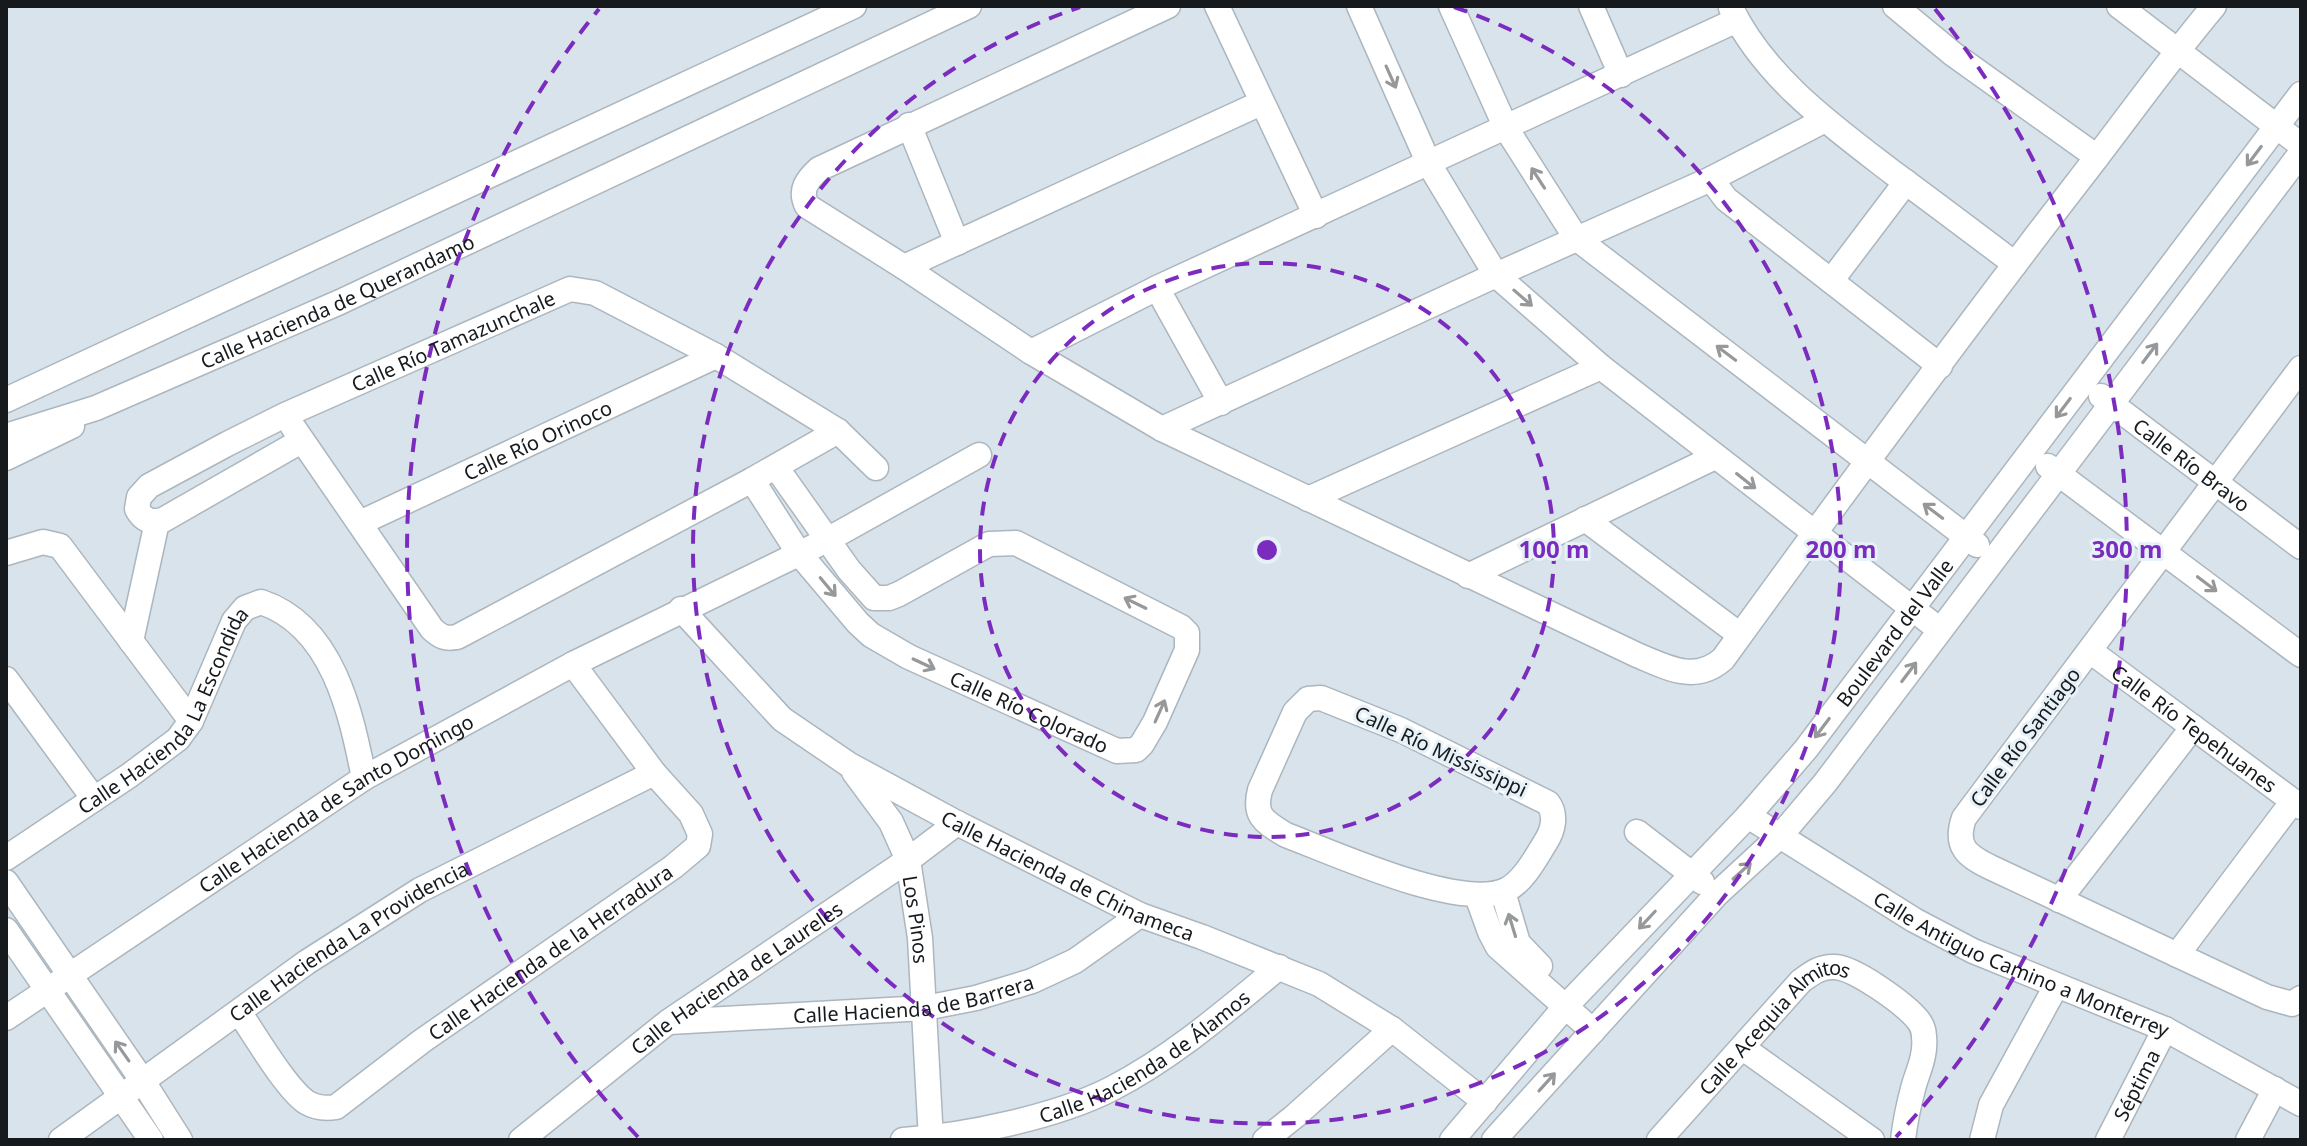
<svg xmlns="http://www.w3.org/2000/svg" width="2307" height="1146" font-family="'Noto Sans',sans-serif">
	<rect width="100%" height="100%" fill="#d9e3eb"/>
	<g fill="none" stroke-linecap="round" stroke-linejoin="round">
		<defs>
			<g id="minor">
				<path d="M1168,6L819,169C807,180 799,190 807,206L904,267L1031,352L1162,429L1637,655C1666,667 1695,684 1723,659C1839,499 1956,340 2077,183C2123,124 2166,63 2214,6"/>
				<path d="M1217,6L1316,216"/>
				<path d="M1359,6L1429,164L1496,275L1601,367L1940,630"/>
				<path d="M1451,6L1506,128L1576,238L1977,545"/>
				<path d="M1591,6L1621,75"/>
				<path d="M1895,6L1953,54L2097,157"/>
				<path d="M2119,6L2301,145"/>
				<path d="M1731,8C1765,78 1832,126 1892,172C1933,202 1974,233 2015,264"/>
				<path d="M909,125L957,243"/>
				<path d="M1711,179L1726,199L1940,366"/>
				<path d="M904,267L1261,103"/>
				<path d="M1831,281L1906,182"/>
				<path d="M1157,288L1221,403"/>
				<path d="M1031,352L1157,288L1737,20"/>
				<path d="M2301,368L1964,818C1954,847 1967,856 1992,868L2267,997L2292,1004L2301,998"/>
				<path id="s1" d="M2101,396L2301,547"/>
				<path d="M6,400L854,6"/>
				<path d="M293,427L432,629C441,637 445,639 457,637L752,480L838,431"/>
				<path d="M1162,429L1496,275L1711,179L1825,120"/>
				<path id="s2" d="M6,436L96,408L340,302L969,6"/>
				<path id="s3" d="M301,441L163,520C151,523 143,520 137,509L139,497L149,486L227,444L285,415L570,289L595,293L716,356L838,431L876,468"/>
				<path d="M6,458L72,426"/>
				<path d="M2048,466L2301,655"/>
				<path id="s4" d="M752,480L798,552L858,623L871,635L909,657L1117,751L1136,750L1142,744L1155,722L1187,650V633L1181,627L1016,543L989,544L899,594L889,598H874L849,570L776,467"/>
				<path d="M1308,499L1601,367"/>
				<path d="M1585,519L1740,635"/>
				<path id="s5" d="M360,523L716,356"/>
				<path d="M6,553L43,542L60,546L191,721"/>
				<path d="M1468,576L1715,457"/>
				<path id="s6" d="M681,609L782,719L848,764L957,823L1140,915L1202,937L1319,984L1392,1029L1485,1102"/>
				<path d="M131,641L157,522"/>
				<path id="s7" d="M2090,651L2301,807"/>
				<path d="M6,679L94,799"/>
				<path d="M1321,698L1401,730L1548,803C1557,815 1553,831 1545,843C1535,859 1523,882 1506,890C1460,911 1334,853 1286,835C1265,822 1253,817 1260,790L1295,712L1308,699Z"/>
				<path id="s8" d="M854,772L891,822L908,860L920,938L931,1140"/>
				<path id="s9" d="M1748,816L1914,920L1973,951L2165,1029L2301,1104"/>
				<path d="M1637,832L1702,882"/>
				<path id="s10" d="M6,858L130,775L178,739L191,721L234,621L245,608L261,602C333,626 351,713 364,778"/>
				<path d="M6,882L142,1080L180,1140"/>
				<path d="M1503,892L1518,943L1540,966"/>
				<path d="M1477,896L1490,932L1498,947L1593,1031"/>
				<path d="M2059,900L2193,727"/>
				<path d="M6,930L151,1140"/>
				<path d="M2177,955L2293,801"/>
				<path id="s11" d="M239,1012C255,1035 285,1087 306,1102C316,1108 325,1109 336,1107L422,1041L673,867L698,846L700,834L691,814L654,773L573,664"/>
				<path id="s12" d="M6,1018L364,778L573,664L827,540L979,455"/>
				<path id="s13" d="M669,1022L925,1008L976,998L1032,981L1075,961L1140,915"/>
				<path d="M1743,1048L1872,1140"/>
				<path id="s14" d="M61,1140L307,962L420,890L654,773"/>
				<path id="s15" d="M521,1140L668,1022L908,860L957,823"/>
				<path id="s16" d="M903,1140C964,1136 1056,1117 1111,1089C1173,1057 1226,1011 1279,967"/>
				<path d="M1265,1140L1295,1116L1392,1029"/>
				<path id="s17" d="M1452,1140L1565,1007L1748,816L1806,749L2301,94"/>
				<path d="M1494,1140L1717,894L1781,835L1825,783L2301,153"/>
				<path id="s18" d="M1659,1140L1801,981C1812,973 1821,966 1835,967C1855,968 1905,1004 1918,1020C1922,1025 1924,1030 1924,1037C1926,1054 1919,1069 1914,1085C1909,1103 1905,1122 1903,1140"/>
				<path d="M1982,1140L1991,1105L2056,986"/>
				<path id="s19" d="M2108,1140L2165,1029"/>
				<path d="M2248,1140L2275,1089"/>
			</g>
		</defs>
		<use href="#minor" stroke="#acb6be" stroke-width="27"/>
		<use href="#minor" stroke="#fff" stroke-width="24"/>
	</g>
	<defs><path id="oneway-shaft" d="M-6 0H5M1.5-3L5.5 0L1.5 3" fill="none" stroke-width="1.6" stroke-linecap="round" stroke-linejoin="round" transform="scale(2)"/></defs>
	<g stroke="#969899">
		<use href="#oneway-shaft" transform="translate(1391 77) rotate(66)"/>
		<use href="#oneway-shaft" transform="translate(2254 156) rotate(127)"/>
		<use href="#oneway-shaft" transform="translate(1538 178) rotate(-123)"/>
		<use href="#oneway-shaft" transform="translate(1523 298) rotate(41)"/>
		<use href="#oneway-shaft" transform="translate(1726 353) rotate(-143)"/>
		<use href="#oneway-shaft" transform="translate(2150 353) rotate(-53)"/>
		<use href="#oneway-shaft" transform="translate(2063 408) rotate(127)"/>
		<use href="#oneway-shaft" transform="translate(1746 481) rotate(38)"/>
		<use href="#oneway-shaft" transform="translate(1933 511) rotate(-143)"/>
		<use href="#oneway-shaft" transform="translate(2207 584) rotate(37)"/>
		<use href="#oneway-shaft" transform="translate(828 587) rotate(50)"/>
		<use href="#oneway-shaft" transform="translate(1135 603) rotate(-154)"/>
		<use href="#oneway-shaft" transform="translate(924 664) rotate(25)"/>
		<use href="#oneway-shaft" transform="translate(1909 672) rotate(-53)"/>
		<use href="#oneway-shaft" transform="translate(1160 711) rotate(-66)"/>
		<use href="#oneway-shaft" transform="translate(1822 728) rotate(127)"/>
		<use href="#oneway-shaft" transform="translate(1742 871) rotate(-42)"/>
		<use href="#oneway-shaft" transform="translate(1647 920) rotate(133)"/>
		<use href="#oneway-shaft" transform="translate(1512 925) rotate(-107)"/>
		<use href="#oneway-shaft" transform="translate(122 1051) rotate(-125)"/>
		<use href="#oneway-shaft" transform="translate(1547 1082) rotate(-48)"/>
	</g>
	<g fill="none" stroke="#7b2cbf" stroke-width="4" stroke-dasharray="14 10">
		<circle cx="1267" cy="550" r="287"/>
		<path d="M1454 7A574 574 0 1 1 1080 7"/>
		<path d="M638 1137A860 860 0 0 1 599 9M1935 9A860 860 0 0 1 1896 1137"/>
	</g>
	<g text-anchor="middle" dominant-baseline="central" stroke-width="6" stroke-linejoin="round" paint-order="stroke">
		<g font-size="20" fill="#161a1d" stroke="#e6f1f8">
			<text stroke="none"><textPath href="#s2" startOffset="358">Calle Hacienda de Querandamo</textPath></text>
			<text stroke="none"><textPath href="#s3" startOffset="554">Calle Río Tamazunchale</textPath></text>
			<text stroke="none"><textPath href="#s5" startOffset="196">Calle Río Orinoco</textPath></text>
			<text stroke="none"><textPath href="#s1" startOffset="114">Calle Río Bravo</textPath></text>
			<text stroke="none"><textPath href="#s17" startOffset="674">Boulevard del Valle</textPath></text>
			<text stroke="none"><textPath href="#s10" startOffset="222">Calle Hacienda La Escondida</textPath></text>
			<text stroke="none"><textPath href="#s4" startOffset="372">Calle Río Colorado</textPath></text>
			<text stroke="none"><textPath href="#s7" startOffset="130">Calle Río Tepehuanes</textPath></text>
			<text transform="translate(2025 737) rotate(-53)">Calle Río Santiago</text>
			<text transform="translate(1441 751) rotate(25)">Calle Río Mississippi</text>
			<text stroke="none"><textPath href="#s12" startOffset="394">Calle Hacienda de Santo Domingo</textPath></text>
			<text stroke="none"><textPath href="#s6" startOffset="476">Calle Hacienda de Chinameca</textPath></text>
			<text stroke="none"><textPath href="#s8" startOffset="164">Los Pinos</textPath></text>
			<text stroke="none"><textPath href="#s14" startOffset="350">Calle Hacienda La Providencia</textPath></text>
			<text stroke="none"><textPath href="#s11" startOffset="408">Calle Hacienda de la Herradura</textPath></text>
			<text stroke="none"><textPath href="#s9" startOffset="312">Calle Antiguo Camino a Monterrey</textPath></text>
			<text stroke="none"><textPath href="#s15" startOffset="270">Calle Hacienda de Laureles</textPath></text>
			<text stroke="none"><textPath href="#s13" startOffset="246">Calle Hacienda de Barrera</textPath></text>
			<text stroke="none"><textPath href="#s18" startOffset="166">Calle Acequia Almitos</textPath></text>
			<text stroke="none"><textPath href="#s16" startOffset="260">Calle Hacienda de Álamos</textPath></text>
			<text stroke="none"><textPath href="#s19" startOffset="62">Séptima</textPath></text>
		</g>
	</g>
	<circle cx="1267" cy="550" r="12" fill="#7b2cbf" stroke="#e6f1f8" stroke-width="4"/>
	<g font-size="24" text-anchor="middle" font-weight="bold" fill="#7b2cbf" stroke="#e6f1f8" stroke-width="6" stroke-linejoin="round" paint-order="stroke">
		<text x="1554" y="558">100 m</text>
		<text x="1841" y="558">200 m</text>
		<text x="2127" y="558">300 m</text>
	</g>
	<rect width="2307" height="1146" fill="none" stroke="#161a1d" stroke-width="16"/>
</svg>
